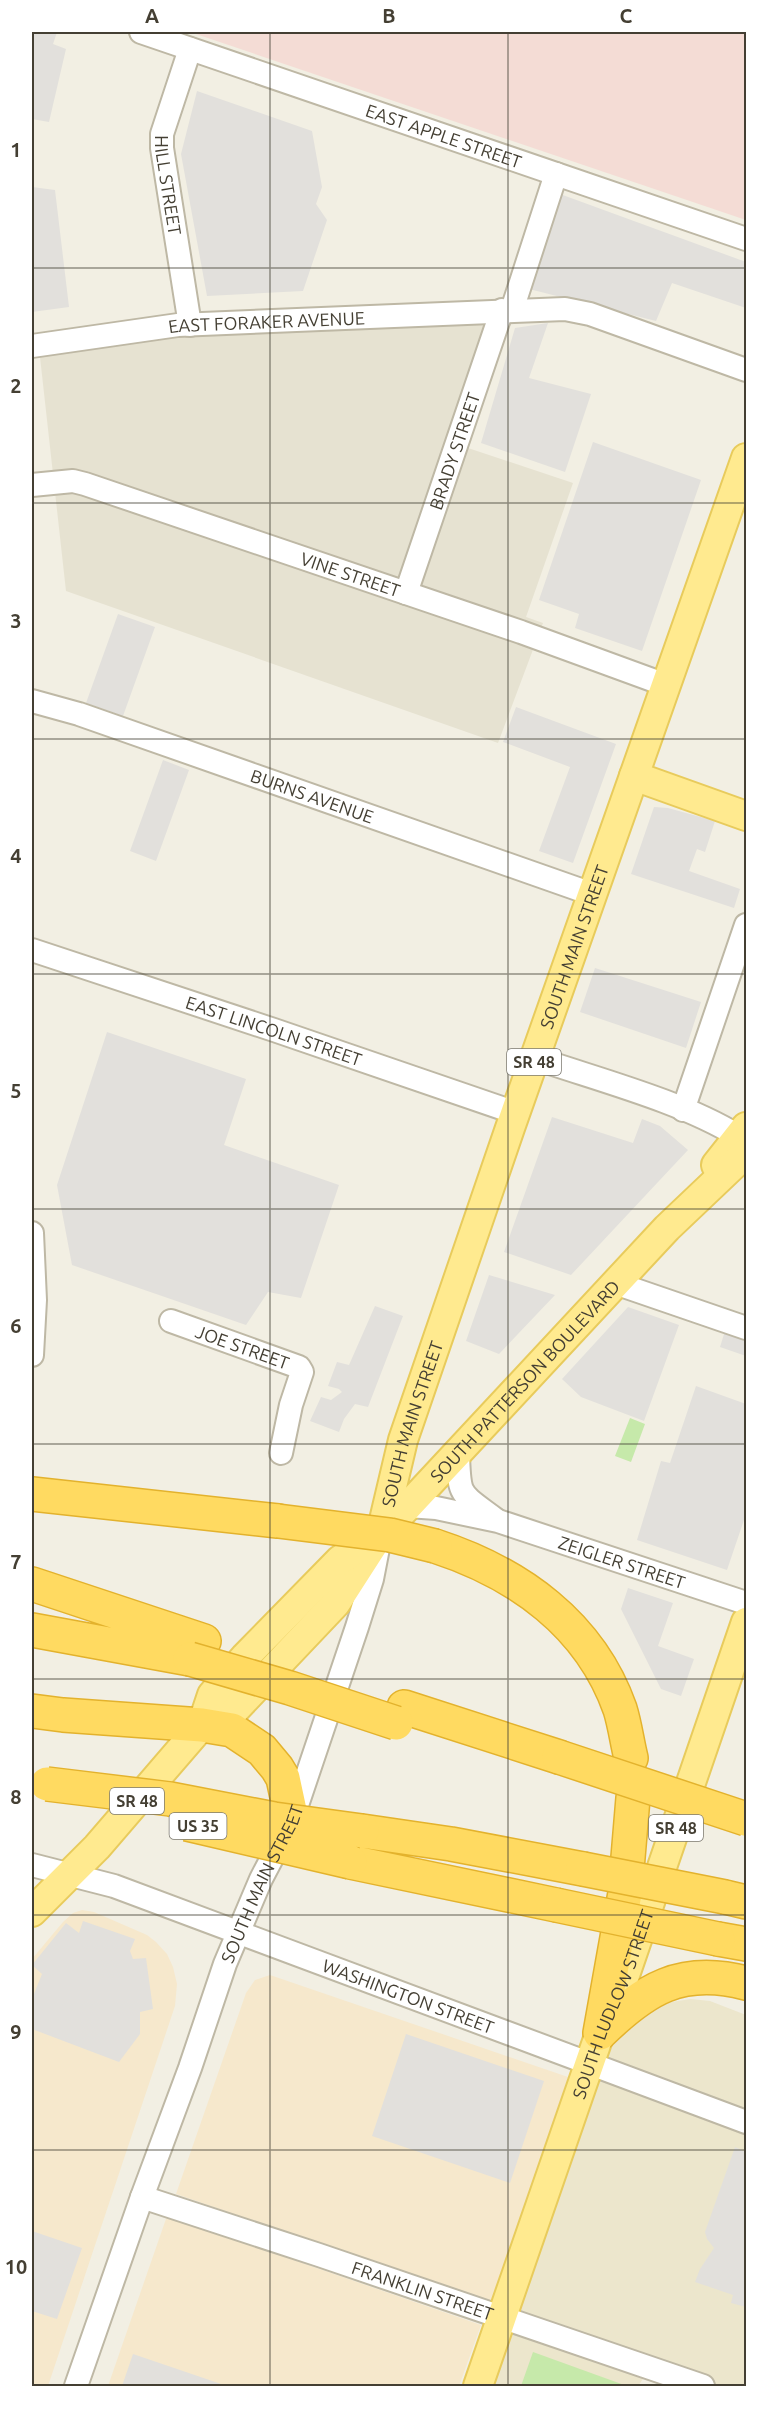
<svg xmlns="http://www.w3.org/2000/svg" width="778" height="2418" font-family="Ubuntu,sans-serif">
	<rect width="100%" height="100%" fill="#f2efe3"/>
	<path fill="#e6e2d1" d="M496,315L453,443L573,483L526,617L543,623L498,743L66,591L39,348L190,331Z"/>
	<path fill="#f6e8cc" d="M82,1910L94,1912L147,1935L156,1942L167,1954L173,1967L177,1984L175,2006L48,2386H32V1959L63,1922L73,1913Z
		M270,1975L568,2077L492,2304L176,2194L246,1993L255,1980Z
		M167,2216L481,2325L459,2386H108Z"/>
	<path fill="#ece6cc" d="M691,1999L710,2001L746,2015V2386H703L650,2369L638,2386H478L600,2033L658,2004Z"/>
	<path fill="#f4dcd5" d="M190,32H746V220Z"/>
	<path fill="#c6e9aa" d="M630,1418L645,1424L631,1462L615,1456Z
		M533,2352L627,2386H521Z"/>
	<path fill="#e2e0dc" d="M32,32H57L53,44L66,49L49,122L32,119Z
		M197,91L312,131L322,187L316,204L327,220L303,291L207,296L181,154Z
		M32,187L55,190L69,307L32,312Z
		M560,194L746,262V308L672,283L656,321L529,289Z
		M548,323L529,378L591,394L565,472L481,443L515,328Z
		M593,442L701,480L642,651L575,628L579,614L539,600Z
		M118,614L155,627L123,716L86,703Z
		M516,707L616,744L573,863L539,851L570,767L503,742Z
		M163,760L189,770L156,861L130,851Z
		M654,807L668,808L715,821L705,852L697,849L689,871L740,889L734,908L631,874Z
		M595,968L701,1002L686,1048L580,1012Z
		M107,1032L246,1079L224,1145L339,1185L301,1298L268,1292L246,1325L72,1265L57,1185Z
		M552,1117L633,1143L642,1119L660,1126L688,1150L571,1275L504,1252Z
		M489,1275L555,1295L499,1354L466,1341Z
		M375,1306L403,1316L368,1407L355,1404L344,1419L339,1432L310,1421L321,1397L331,1400L342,1392L339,1389L328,1386L337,1362L349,1365Z
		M628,1307L679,1325L644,1421L581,1397L562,1379Z
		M725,1331L746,1339V1356L720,1347Z
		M696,1386L746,1404V1514L727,1570L637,1540L661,1461L670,1463Z
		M628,1588L673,1603L658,1646L694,1659L681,1696L661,1689L621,1609Z
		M83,1921L135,1939L130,1951L133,1959L146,1958L153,2009L140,2012V2034L119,2062L32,2029V1999L42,1974L32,1965L66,1923L79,1933Z
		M406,2034L544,2081L510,2183L372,2136Z
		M735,2147L746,2152V2307L731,2303L733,2295L695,2282L700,2269L714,2248L707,2239L705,2232Z
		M32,2231L82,2248L57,2319L32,2311Z
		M133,2354L227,2386H122Z"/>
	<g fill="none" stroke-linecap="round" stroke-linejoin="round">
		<defs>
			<g id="minor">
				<path id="s1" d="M141,32L746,239"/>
				<path id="s2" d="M190,49L162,134V148L190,325"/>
				<path d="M512,310L556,174"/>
				<path id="s3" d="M32,346L178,325L565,309L590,314L746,370"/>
				<path id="s4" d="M32,485L73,481L85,484L521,632L666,685"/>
				<path id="s5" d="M406,593L502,310"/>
				<path id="s6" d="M32,701L79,714L592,894"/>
				<path id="s7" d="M32,950L274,1030L516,1113"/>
				<path d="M535,1058C599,1080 681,1101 738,1136"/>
				<path d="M683,1110L746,925"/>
				<path d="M32,1233L35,1300L32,1355"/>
				<path d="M615,1283L746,1328"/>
				<path id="s8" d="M171,1321L299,1367L302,1372L291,1405L281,1453"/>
				<path d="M458,1452C459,1497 459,1492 495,1519"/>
				<path id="s9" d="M408,1506L436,1508L498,1521L746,1603"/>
				<path id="s10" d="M32,1865L114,1886L746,2122"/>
				<path id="s11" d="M142,2197L319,2255L703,2386"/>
				<path id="s12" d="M76,2386L142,2197L190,2068L225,1964L261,1879L292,1820L357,1627L372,1579L379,1543"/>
			</g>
			<g id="major">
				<path d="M634,776L746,816"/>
				<path d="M716,1165L746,1127"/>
				<path id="s13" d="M202,1725L228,1717L336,1603L381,1533L403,1440L510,1128L746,458"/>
				<path id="s14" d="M32,1912L97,1847L202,1725L212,1695L245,1657L340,1560L381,1533L408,1506L667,1228L746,1153"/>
				<path id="s15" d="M478,2386L600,2033L625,1975L746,1622"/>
			</g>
			<path id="highway" d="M32,1494L278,1521
				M435,1546C518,1573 590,1624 620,1709C625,1725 627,1742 631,1758
				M32,1584L204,1641
				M32,1630L190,1659
				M404,1707L559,1757
				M32,1711L63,1715L202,1725L232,1730L262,1750L277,1768L283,1778L292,1820
				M362,1831L451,1844L583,1869
				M350,1862L556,1905
				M725,1897L746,1902
				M718,1939L746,1944
				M600,2033L625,1893L633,1798
				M600,2033C645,1989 681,1966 746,1983"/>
		</defs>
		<use href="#minor" stroke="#beb8a5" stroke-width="26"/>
		<use href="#major" stroke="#e8cb5c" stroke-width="32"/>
		<use href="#highway" stroke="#e3b22d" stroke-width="36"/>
		<use href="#minor" stroke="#fff" stroke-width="22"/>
		<use href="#major" stroke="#ffea8f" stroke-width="28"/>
		<use href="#highway" stroke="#ffda61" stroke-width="33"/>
		<defs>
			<path id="highway-bridge" d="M278,1521L390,1535L435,1546
				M190,1659L290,1688L396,1723
				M559,1757L746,1819
				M47,1784L170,1799L274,1819L362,1831
				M187,1824L350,1862
				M583,1869L725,1897
				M556,1905L718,1939"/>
		</defs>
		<use href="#highway-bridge" stroke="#e3b22d" stroke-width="36" stroke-linecap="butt"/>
		<use href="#highway-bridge" stroke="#ffda61" stroke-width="33"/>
	</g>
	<path fill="none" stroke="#443f33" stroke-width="1.5" stroke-opacity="0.55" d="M270,32V2386M508,32V2386M32,268H746M32,503H746M32,739H746M32,974H746M32,1209H746M32,1444H746M32,1679H746M32,1915H746M32,2150H746"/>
	<g text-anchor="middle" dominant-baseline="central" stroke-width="5" stroke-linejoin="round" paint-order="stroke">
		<g fill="#fff" stroke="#7c7970" stroke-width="1.5">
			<rect x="507" y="1049" width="54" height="26" rx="4.5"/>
			<rect x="110" y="1788" width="54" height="26" rx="4.5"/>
			<rect x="169.5" y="1813" width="57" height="26" rx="4.5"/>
			<rect x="649" y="1815" width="54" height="26" rx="4.5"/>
		</g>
		<g font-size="16" font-weight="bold" fill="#443f33">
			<text x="534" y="1062">SR 48</text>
			<text x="137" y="1801">SR 48</text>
			<text x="198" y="1826">US 35</text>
			<text x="676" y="1828">SR 48</text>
		</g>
		<g font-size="18" fill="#443f33" stroke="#fff">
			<text stroke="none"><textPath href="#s1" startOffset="320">EAST APPLE STREET</textPath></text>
			<text stroke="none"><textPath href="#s2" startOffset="141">HILL STREET</textPath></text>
			<text stroke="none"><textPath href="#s3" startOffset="236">EAST FORAKER AVENUE</textPath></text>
			<text stroke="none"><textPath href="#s5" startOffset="150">BRADY STREET</textPath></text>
			<text stroke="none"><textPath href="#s4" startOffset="334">VINE STREET</textPath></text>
			<text stroke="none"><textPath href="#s6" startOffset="296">BURNS AVENUE</textPath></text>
			<text stroke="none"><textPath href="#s13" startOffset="885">SOUTH MAIN STREET</textPath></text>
			<text stroke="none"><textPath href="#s7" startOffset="255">EAST LINCOLN STREET</textPath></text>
			<text stroke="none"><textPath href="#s8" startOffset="76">JOE STREET</textPath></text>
			<text stroke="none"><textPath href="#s14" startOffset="729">SOUTH PATTERSON BOULEVARD</textPath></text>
			<text stroke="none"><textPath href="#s13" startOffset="381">SOUTH MAIN STREET</textPath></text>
			<text stroke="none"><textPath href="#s9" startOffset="222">ZEIGLER STREET</textPath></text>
			<text stroke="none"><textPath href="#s12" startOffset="536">SOUTH MAIN STREET</textPath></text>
			<text stroke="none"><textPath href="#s10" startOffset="399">WASHINGTON STREET</textPath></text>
			<text stroke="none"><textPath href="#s15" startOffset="405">SOUTH LUDLOW STREET</textPath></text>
			<text stroke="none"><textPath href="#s11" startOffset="296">FRANKLIN STREET</textPath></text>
		</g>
	</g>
	<rect width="778" height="2418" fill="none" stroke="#ffffff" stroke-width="66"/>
	<rect x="33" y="33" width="712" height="2352" fill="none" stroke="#443f33" stroke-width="2"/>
	<g font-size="20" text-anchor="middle" font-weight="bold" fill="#443f33">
		<text x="152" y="23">A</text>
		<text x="389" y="23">B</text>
		<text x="626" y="23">C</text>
		<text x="16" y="157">1</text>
		<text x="16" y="393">2</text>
		<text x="16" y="628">3</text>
		<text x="16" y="863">4</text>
		<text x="16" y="1098">5</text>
		<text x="16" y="1333">6</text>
		<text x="16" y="1569">7</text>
		<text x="16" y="1804">8</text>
		<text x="16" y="2039">9</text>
		<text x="16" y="2274">10</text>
	</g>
</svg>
